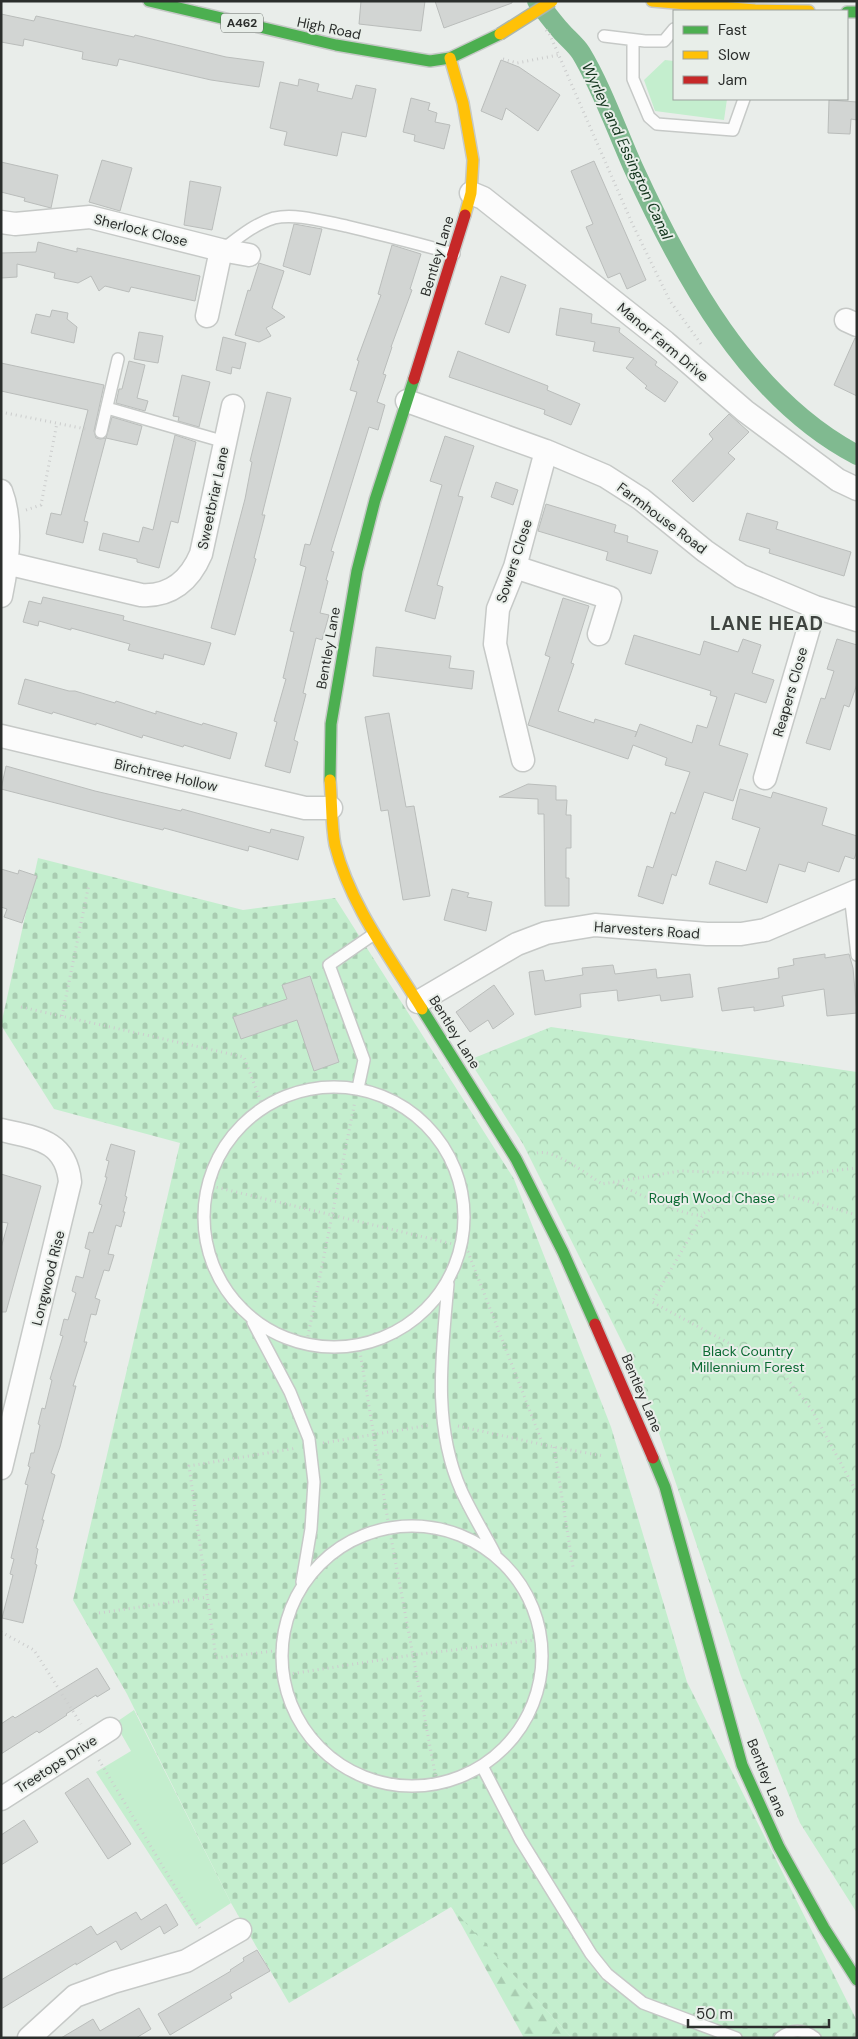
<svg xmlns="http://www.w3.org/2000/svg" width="858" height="2039" font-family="'DM Sans',sans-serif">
	<defs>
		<pattern id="forest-firs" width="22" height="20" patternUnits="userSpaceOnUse" patternTransform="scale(1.25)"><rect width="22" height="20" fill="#c4eece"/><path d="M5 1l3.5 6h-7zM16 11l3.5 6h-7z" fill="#a9ccb1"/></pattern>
		<pattern id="cemetery-stones" width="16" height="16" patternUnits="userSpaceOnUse" patternTransform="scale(1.25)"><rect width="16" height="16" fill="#c4eece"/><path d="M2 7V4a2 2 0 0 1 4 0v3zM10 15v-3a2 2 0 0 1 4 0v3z" fill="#a9ccb1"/></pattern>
		<pattern id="park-crowns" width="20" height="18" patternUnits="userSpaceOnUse" patternTransform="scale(1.25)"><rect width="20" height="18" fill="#c4eece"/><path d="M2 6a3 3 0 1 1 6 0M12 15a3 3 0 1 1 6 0" fill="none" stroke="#a9ccb1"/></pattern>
	</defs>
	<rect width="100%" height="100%" fill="#e9edea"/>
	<path fill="#c4eece" d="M665,60L674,61V99H727L724,120L655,111L644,80Z
		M134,1710L231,1903L196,1926L96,1772L131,1751L115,1723Z"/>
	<path fill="url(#forest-firs)" d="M451,1906L572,2038H524Z"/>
	<path fill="url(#cemetery-stones)" d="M38,858L243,910L335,898L514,1179L611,1427L687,1682L857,2021V2038H572L451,1907L289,2003L231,1903L127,1694L73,1600L180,1143L54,1109L1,1025Z"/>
	<path fill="url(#park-crowns)" d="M551,1027L857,1072V1913L800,1823L741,1676L641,1380L523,1144L469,1060Z"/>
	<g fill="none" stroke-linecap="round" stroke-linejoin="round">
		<path stroke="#80ba90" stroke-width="20" d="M537,1C545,11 552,21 561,31C567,38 576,45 581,53C601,86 617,131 633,167C682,274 748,398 857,455"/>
	</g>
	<path fill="#d2d5d3" stroke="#babdbb" d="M361,1H425L421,31L359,24Z
		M435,1H512V3L444,28Z
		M1,14L34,21L36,16L134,37L135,35L226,57L264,62L259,87L211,80L119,59L117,66L82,59L83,52L24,39L23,46L1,42Z
		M501,60L519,67L560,95L538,131L506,108L502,120L481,111Z
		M299,79L319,84L317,91L352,99L356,85L376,89L366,137L342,132L337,156L284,145L287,132L270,128L280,82L298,86Z
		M411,98L430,103L428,110L437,113L435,122L450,125L444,149L414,141L415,135L403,132Z
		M829,100L857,102V120L851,119L850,134L828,133Z
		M102,160L132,168L120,211L89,202Z
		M594,161L646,280L627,289L620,273L608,278L586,227L593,224L571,171Z
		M1,162L58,175L51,208L24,201L25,198L1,192Z
		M190,181L221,187L212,230L184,225Z
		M294,224L322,229L310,275L283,266Z
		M38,242L77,252V248L200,276L195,301L131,287L129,292L105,286L99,291L91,276L78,283L54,278L55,273L17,264V277L1,278V253L36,252Z
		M392,245L421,254L410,289L412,290L391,347H392L383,374L386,375L377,402L385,405L378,430L369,427L331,551L334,552L326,580L328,581L320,613L329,615L322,640L316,638L303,693L306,694L294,740L298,742L290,773L265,766L277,722L274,721L286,679L283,678L294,632L290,631L306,567L300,565L305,544L310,545L357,392L350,390L359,361L357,360L381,295L378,294Z
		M259,263L284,271L272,308L285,317L266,328L271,336L259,342L235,335L248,290L250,291Z
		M501,276L526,285L509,333L485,324Z
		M560,308L592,314L591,323L620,328L619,332L657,362L655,365L678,382L665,402L645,388L647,386L626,368L634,358L593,351L595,342L556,335Z
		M52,310L68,313L67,319L77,327L74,343L31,333L36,314L50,317Z
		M139,332L163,336L158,363L134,359Z
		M223,337L246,343L240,369L232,367L231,374L216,370Z
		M855,338H857V396L834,385Z
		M458,351L548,386L547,390L580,404L571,425L544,414L545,410L449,377Z
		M129,361L145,365L137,398L148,401L145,411L116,403L119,389H122Z
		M1,363L104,385L94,431L96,438L100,439L106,438L84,521L88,522L83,543L46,534L51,513L61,515L88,410L1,391Z
		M182,375L210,382L199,427L178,421L179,417L173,416Z
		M267,392L291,398L262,515H265L254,558L256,559L235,635L211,628L245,499L252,462L250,461Z
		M729,414L749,432L728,453L735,459L693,502L672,481L713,439L709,434Z
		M112,417L142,426L137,445L106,438Z
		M175,435L196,442L178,523L171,521L159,568L137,562V559L99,550L103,533L139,542L143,527L153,530Z
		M445,436L474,446L458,496L463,497L437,585L443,587L435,619L405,611L442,485L430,481Z
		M496,482L518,490L513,505L491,497Z
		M546,504L616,525L614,532L628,536L627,542L658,551L651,574L606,560L608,552L538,531Z
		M747,513L778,522L776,529L851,552L844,576L769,553L770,549L739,540Z
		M43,597L124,616L123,620L211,643L204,665L164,654L163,659L128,650L130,644L71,628V630L39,621L38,626L23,622L29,601L41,604Z
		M563,598L589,606L571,663L574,664L558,711L594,723L595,719L637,732L635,737L640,724L692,743L697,725L707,728L717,697L710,695L711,691L625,664L634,635L700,655L704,641L738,652L743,639L761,645L752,673L774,680L766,703L735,693L719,745L748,754L733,801L704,792L676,876L672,874L663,904L638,896L647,866L653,868L671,812L675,814L690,772L665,765L667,758L633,745L628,759L528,725L550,657L545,655Z
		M837,639L857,645V684L849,707L844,705L830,750L806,743L821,698L825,699L834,671L827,669Z
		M376,647L451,656L449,668L474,671L472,689L373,676Z
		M25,679L69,691H75L115,703L116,701L156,714V711L202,725L203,723L237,733L230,759L184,745L183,747L143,735L142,738L96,723V725L53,712L52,714L18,704Z
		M389,713L406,807L414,806L430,896L403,900L388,810L381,811L365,717Z
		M6,766L95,791L181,811L182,809L270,833L271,829L304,837L298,860L249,846L248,851L164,828L163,830L122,820L1,789Z
		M528,784L556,786V800H567L566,815H571V848H566V878H569V906H545L544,814H538V799L499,797Z
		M740,789L771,798L773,792L827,808L822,825L857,836V851L854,859L845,856L839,872L808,862L805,872L779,864L767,903L709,884L716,861L746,871L760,828L732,819Z
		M1,869L18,874L19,870L37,876L22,923L4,917L7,909L1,907Z
		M452,889L469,893L467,897L492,902L486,931L444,920Z
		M825,954V958L849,954L853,968L857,1013L827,1016L824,989L782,996L784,1006L754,1011V1007L722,1011L718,988L779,978L778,968L794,965L793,959Z
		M613,965L615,974L656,969L657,978L690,974L693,997L661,1001L660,995L618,1001L617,990L580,994L581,1007L535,1015L529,972L543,970L545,981L583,975L582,968Z
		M310,976L339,1062L314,1071L297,1020L241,1039L233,1017L287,999L282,985Z
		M494,985L514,1014L493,1029L488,1020L470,1032L456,1012Z
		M111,1144L135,1151L125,1196L127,1197L123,1212H125L121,1227L116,1225L108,1254L114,1255L109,1271L104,1270L95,1298L100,1300L96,1315L91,1314L84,1342H87L73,1386H76L60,1447L51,1473L55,1475L42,1520H44L36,1548L38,1549L35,1564L37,1565L23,1623L2,1618L13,1575L10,1574L14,1559L11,1558L28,1485L25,1484L30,1467L28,1466L31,1453H34L40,1425L38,1424L42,1408L45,1409L52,1380L50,1379L63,1336L60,1335L64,1319L68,1320L76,1293L72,1291L76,1276L83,1278L90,1250L85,1248L89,1232L93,1233L102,1205L99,1204L107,1177H105L109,1161L106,1160Z
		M1,1174L41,1186L6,1312H1V1248L8,1223L1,1222Z
		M97,1668L110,1689L97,1697L96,1695L66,1714L67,1715L39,1733L37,1731L1,1754V1724L13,1716L15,1718Z
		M88,1778L131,1844L108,1859L65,1793Z
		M24,1820L38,1842L1,1865V1835Z
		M166,1904L178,1925L164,1934L160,1926L121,1950L116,1941L76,1965V1963L1,2009V1980L91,1926L97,1935L136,1912L141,1920Z
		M257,1950L270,1971L230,1994L232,1998L170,2035L158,2014L231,1971L230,1970L244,1961L243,1958Z
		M139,2008L151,2029L136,2038H61L93,2019L100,2031Z"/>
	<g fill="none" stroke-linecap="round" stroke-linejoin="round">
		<defs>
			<path id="lane" d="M604,36L645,41H664L674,29
				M633,40V79L649,117L657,124L733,130L744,99
				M222,250C238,238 254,224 274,218C297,213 324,222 346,226C382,235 418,243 454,254
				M107,408L225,442
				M101,432L118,359
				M850,894L857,955
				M204 1217a130 130 0 1 1 260 0a130 130 0 1 1-260 0Z
				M358,1088L364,1060L329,965L374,934
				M448,1284C442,1353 432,1424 461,1490C471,1512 484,1533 495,1554
				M253,1322L290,1392L309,1439L314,1482L311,1529L302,1582
				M282 1656a130 130 0 1 1 260 0a130 130 0 1 1-260 0Z
				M482,1766L520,1839L591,1954L607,1974L643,2003L736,2038
				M780,2038C791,2029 804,2029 815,2038"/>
			<path id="street" d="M471,193L483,198L665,342L745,411L838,480L857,489
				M1,222L15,224L90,217L221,250L249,255
				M207,316L221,250
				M846,320L857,325
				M407,401L546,451L605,476L641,499L705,551L741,576L815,607L857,620
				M1,491C13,522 8,563 1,596
				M6,563L141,595C171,597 190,580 201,554L233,406
				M515,567L610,598L599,634
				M1,736L305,808H331
				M523,760L495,644L498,609L515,567L546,451
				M765,778L815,607
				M418,1002L517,944L546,933L595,925L707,934H741L765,930L857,891
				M1,1130C36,1138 66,1140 70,1182L1,1468
				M1,1799L110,1729
				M29,2038L75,1996L113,1982L186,1961L240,1930"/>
			<path id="fast" d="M149,1L336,45L430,61L450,58L500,34
				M847,12H857
				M330,780L331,724L357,571L375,500L414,379
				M422,1009L516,1159L563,1252L595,1324
				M653,1458L665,1487L742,1765L779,1847L824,1928L857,1980"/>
			<path id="slow" d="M652,1L755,10L809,11
				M450,58L463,103L473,160L471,193L465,215
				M330,780C332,801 331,824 335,845C350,905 390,957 422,1009"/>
			<path id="jam" d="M414,379L465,215
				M595,1324L653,1458"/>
		</defs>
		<use href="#lane" stroke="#c6c9c7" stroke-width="14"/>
		<use href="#street" stroke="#c6c9c7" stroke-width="25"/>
		<use href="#fast" stroke="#c6c9c7" stroke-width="14"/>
		<use href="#slow" stroke="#c6c9c7" stroke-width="14"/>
		<use href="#jam" stroke="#c6c9c7" stroke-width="14"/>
		<path stroke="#cccdcd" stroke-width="3" stroke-dasharray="1 4" stroke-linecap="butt" d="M546,30L550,35L632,223L670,301L701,344
			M503,59L517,63L558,55
			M1,412L86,429
			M26,510L41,505L57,423
			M21,1007L244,1057L263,1107
			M62,1016L89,884
			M537,1153C553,1148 588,1175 602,1184L680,1171L794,1175L857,1168
			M613,1182C633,1191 683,1217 702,1215
			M207,1185L461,1246L468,1252L542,1442
			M857,1215L789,1196L739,1193L704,1213L652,1302L781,1371L812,1410L857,1493
			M306,1346L355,1101
			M359,1346L389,1527L437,1784
			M458,1426L554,1447L604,1456
			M323,1443L430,1425
			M554,1447L573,1567
			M99,1613L208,1597
			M1,1632L34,1650L81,1724
			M282,1650L216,1658L189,1466L297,1448
			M283,1675L413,1655L542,1639
			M99,1760L201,1930"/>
		<use href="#lane" stroke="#fcfcfc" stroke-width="11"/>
		<use href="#street" stroke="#fcfcfc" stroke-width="22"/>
		<use href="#fast" stroke="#4caf50" stroke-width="11"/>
		<use href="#slow" stroke="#ffc107" stroke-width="11"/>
		<use href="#jam" stroke="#c62828" stroke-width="11"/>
		<defs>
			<path id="slow-bridge" d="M500,34L552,1"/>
		</defs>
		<use href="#slow-bridge" stroke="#abb6ae" stroke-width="14" stroke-linecap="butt"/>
		<use href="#slow-bridge" stroke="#ffc107" stroke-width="11"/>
	</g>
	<g text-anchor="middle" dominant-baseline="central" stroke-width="4" stroke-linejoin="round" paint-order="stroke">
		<rect fill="#e8eee9" stroke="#646865" stroke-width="1" x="221" y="13.5" width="42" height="19" rx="4"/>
		<g font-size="12" font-weight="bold" fill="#2b2e2c">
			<text x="242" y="23">A462</text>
		</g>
		<g font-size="14" fill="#2b2e2c" stroke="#e8eee9">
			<text transform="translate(329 28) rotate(12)">High Road</text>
			<text transform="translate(141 230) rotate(14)">Sherlock Close</text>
			<text transform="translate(437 256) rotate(-73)">Bentley Lane</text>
			<text transform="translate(663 342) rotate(40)">Manor Farm Drive</text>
			<text transform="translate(213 498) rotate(-78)">Sweetbriar Lane</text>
			<text transform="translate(662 518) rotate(37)">Farmhouse Road</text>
			<text transform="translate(514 561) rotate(-72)">Sowers Close</text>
			<text transform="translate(328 648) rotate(-80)">Bentley Lane</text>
			<text transform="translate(790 692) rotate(-74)">Reapers Close</text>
			<text transform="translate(166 775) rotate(13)">Birchtree Hollow</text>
			<text transform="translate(647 930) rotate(4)">Harvesters Road</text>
			<text transform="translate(455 1032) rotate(58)">Bentley Lane</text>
			<text transform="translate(48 1278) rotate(-76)">Longwood Rise</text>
			<text transform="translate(642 1393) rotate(67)">Bentley Lane</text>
			<text transform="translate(56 1764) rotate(-33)">Treetops Drive</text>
			<text transform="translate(767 1778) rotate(68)">Bentley Lane</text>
		</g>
		<g font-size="14" fill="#0b6a33" stroke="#e8eee9">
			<text x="712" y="1198">Rough Wood Chase</text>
			<text x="748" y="1351">Black Country<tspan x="748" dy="16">Millennium Forest</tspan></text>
		</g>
		<g font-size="15" font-style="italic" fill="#14361e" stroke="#e8eee9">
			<text transform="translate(627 151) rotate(65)">Wyrley and Essington Canal</text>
		</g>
		<g font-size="19" font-weight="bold" letter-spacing="1" fill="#3e433f" stroke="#e8eee9">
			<text x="767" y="623">LANE HEAD</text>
		</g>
	</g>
	<rect width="858" height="2039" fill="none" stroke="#2b2e2c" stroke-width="5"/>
	<rect x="673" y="10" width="175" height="90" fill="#e8eee9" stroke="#9ca19d"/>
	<rect x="683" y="26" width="25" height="8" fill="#4caf50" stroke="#9ca19d"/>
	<text x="718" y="35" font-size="15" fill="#2b2e2c">Fast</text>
	<rect x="683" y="51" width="25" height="8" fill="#ffc107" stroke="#9ca19d"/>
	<text x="718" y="60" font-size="15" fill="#2b2e2c">Slow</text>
	<rect x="683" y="76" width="25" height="8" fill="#c62828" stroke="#9ca19d"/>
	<text x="718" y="85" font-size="15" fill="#2b2e2c">Jam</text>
	<path d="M688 2019v8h141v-8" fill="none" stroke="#2b2e2c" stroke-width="2.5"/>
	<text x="696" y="2019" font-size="15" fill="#2b2e2c" stroke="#e8eee9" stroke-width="4" paint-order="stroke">50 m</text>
</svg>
